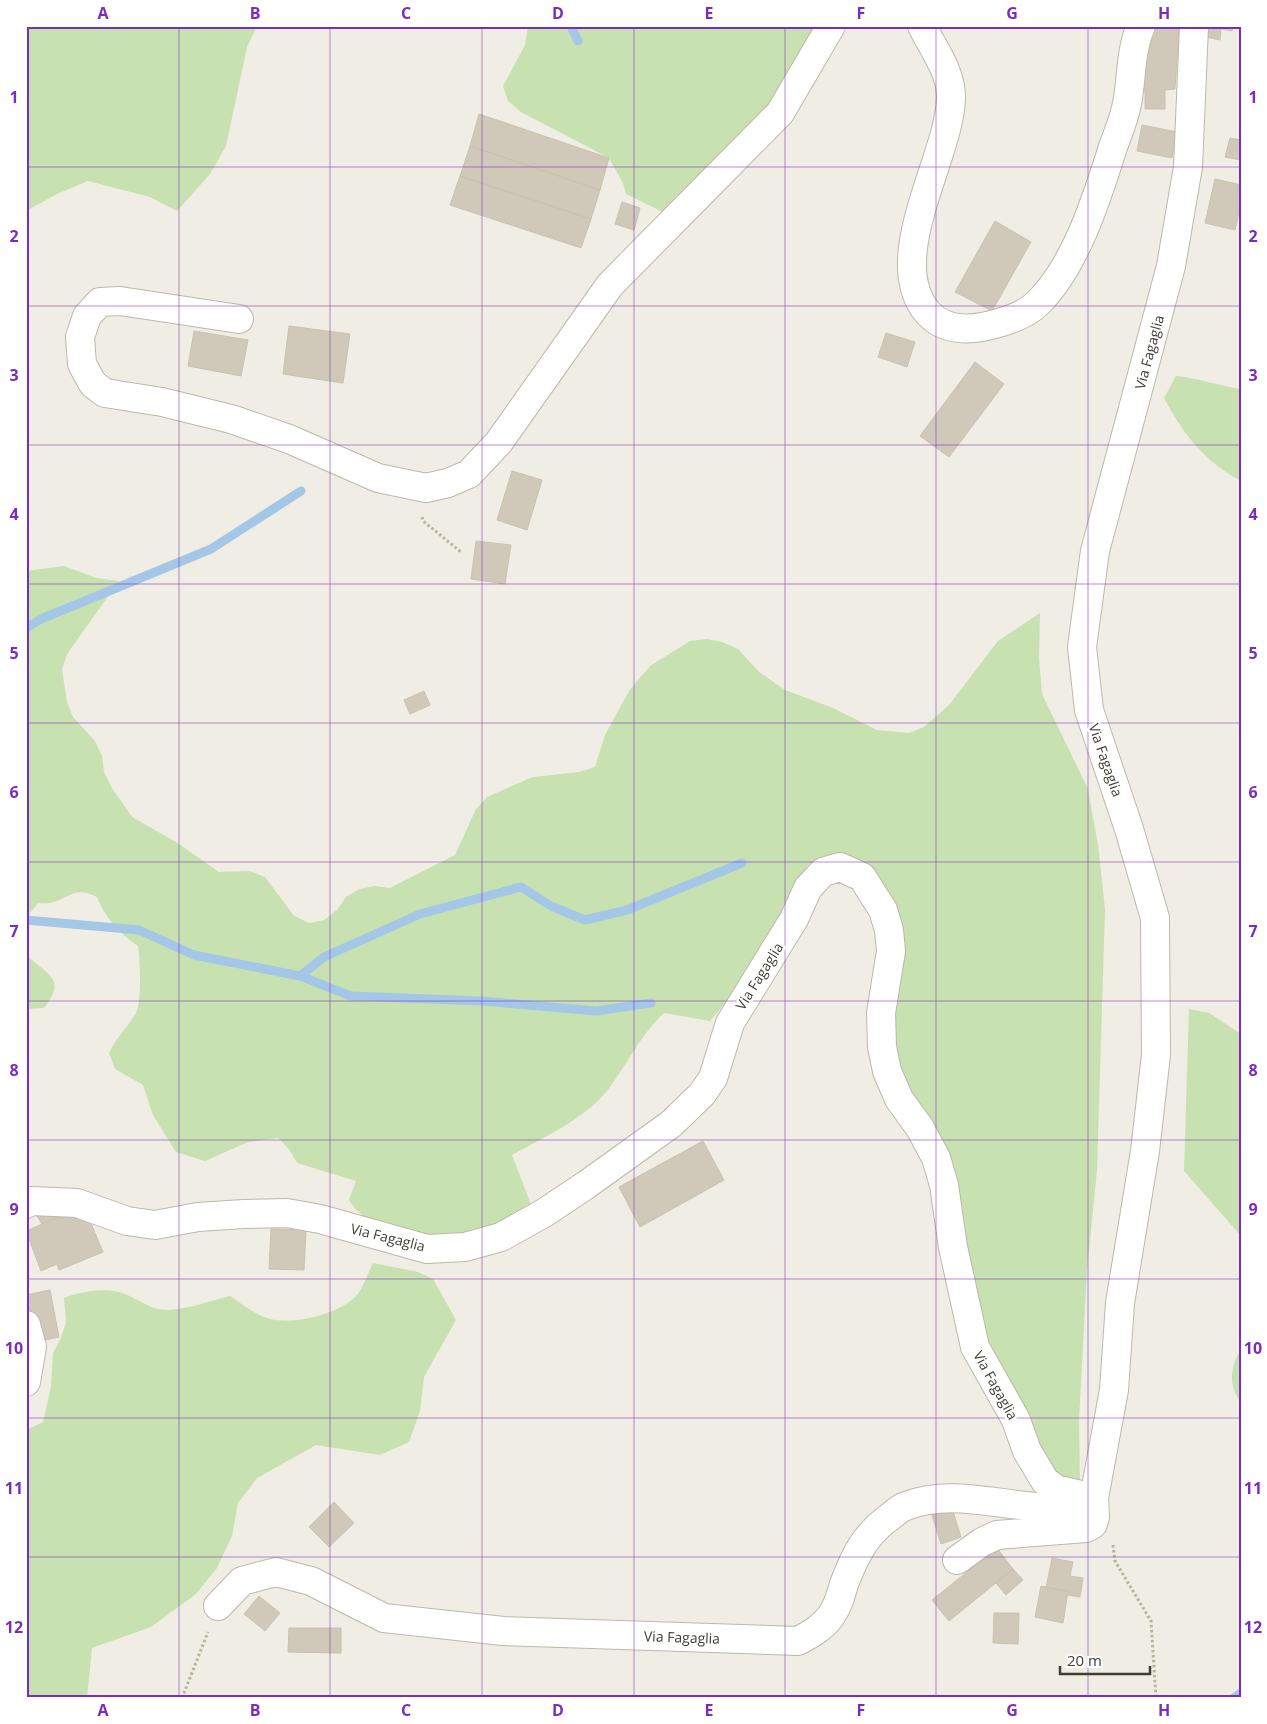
<svg xmlns="http://www.w3.org/2000/svg" width="1267" height="1724" font-family="'Open Sans',sans-serif">
	<rect width="100%" height="100%" fill="#f0ede4"/>
	<path fill="#c7e1b0" d="M26,26H257L247,47L226,146L210,174L177,211L150,197L88,181L57,194L26,211Z
		M528,26H822L780,99L667,214L626,194L623,183L609,158L521,112L508,101L503,86L525,45Z
		M1176,376C1199,378 1219,386 1241,389V481C1204,461 1183,434 1164,398Z
		M64,566L96,578L119,581L67,654L62,670L67,702L73,717L95,741L102,756L104,772L112,788L132,817L176,842L219,872L250,871L265,877L294,916L309,923L324,920L337,910L346,897L359,889L375,886L390,888L455,855L476,809L487,797L533,777L579,772L595,767L605,735L629,691L650,666L690,641L707,639L722,642L738,649L759,672L785,690L833,708L877,730L909,733L924,727L949,705L998,641L1040,613L1039,658L1042,694L1088,789L1098,845L1105,909L1097,1170L1087,1270L1079,1420L1080,1485H1068L1049,1467L983,1341L898,1079L887,1031L898,946L853,859L824,856L809,864L799,878L756,967L710,1021L664,1013C640,1035 627,1065 607,1091C583,1120 544,1137 512,1155L533,1210L470,1238L432,1241L369,1220L356,1210L349,1200L356,1181L297,1163L289,1149L278,1138L248,1142L205,1161L176,1152L153,1115L143,1085L115,1069L109,1053C116,1038 128,1027 136,1013C142,1002 140,959 138,946C120,934 105,918 97,897C76,887 74,895 54,902C49,904 43,903 38,903L26,918V571Z
		M26,954C44,974 69,977 44,1008L26,1009Z
		M1189,1009L1209,1013L1241,1034V1236L1184,1171Z
		M373,1263L418,1272L433,1279L456,1320L424,1377L420,1411L409,1442L380,1455L316,1445L257,1478L238,1503L232,1536L217,1568L196,1594L151,1627L92,1648L87,1698H26V1430L43,1422L51,1387L53,1353L61,1338L66,1322L64,1298C83,1291 106,1287 125,1294C140,1300 152,1311 169,1310C188,1309 210,1301 230,1296C242,1304 255,1315 270,1319C295,1325 340,1314 357,1295C364,1286 368,1273 373,1263Z
		M1241,1350V1402C1228,1387 1230,1365 1241,1350Z"/>
	<g fill="none" stroke-linecap="round" stroke-linejoin="round">
		<path stroke="#a4c7e8" stroke-width="9" d="M571,26L578,41
			M26,628L41,619L211,549L301,491
			M26,920L139,930L194,955L300,976L351,996L482,1001L596,1011L651,1003
			M300,976L324,957L420,914L521,887L551,906L585,920L627,910L742,863
			M1234,1698L1241,1693"/>
	</g>
	<path fill="#d0c9ba" stroke="#cac2ae" d="M1147,26H1179L1175,89L1165,90V109H1145V91H1142Z
		M1207,26H1233L1232,31L1221,29L1220,40L1206,37Z
		M479,114L609,158L600,190L470,146Z
		M1142,125L1177,132L1172,158L1137,151Z
		M1230,138L1241,140V160L1225,157Z
		M470,146L600,190L591,219L460,176Z
		M460,176L591,219L581,248L450,205Z
		M1215,179L1241,185V204L1235,230L1205,223Z
		M622,202L640,208L634,230L615,224Z
		M995,221L1031,242L992,311L955,292Z
		M289,326L350,334L343,383L283,374Z
		M194,331L248,340L241,376L188,366Z
		M886,333L915,342L907,367L878,357Z
		M975,362L1004,384L949,457L920,436Z
		M512,471L542,480L527,530L497,520Z
		M476,541L511,545L505,584L471,579Z
		M424,691L430,705L410,714L404,700Z
		M703,1141L724,1180L640,1227L619,1187Z
		M66,1204L70,1212L42,1224L37,1216Z
		M70,1212L73,1219L87,1214L103,1252L59,1270L57,1264L41,1271L26,1231Z
		M271,1229L306,1230L304,1270L269,1269Z
		M50,1290L59,1337L36,1342L26,1295Z
		M334,1502L354,1523L329,1547L309,1527Z
		M951,1505L961,1537L941,1544L931,1512Z
		M997,1548L1013,1569L949,1621L932,1600Z
		M1052,1558L1073,1562L1070,1576L1083,1578L1080,1597L1068,1595V1591L1046,1588Z
		M1013,1569L1023,1580L1006,1595L996,1583Z
		M1041,1586L1068,1591L1063,1623L1035,1617Z
		M259,1596L280,1613L265,1631L244,1614Z
		M994,1613H1019L1018,1644L993,1643Z
		M289,1628H341V1653L288,1652Z"/>
	<g fill="none" stroke-linecap="round" stroke-linejoin="round">
		<defs>
			<path id="minor" d="M922,26C933,49 952,72 951,99C949,158 882,260 928,313C947,334 977,330 1002,322C1015,318 1028,313 1038,303C1076,265 1097,198 1113,147C1118,133 1124,119 1127,104C1132,78 1130,51 1141,26
				M239,319L120,301L100,302L87,316L80,337L82,364L93,384L105,393L162,402L231,419L289,439L378,478L426,488L448,483L469,474L499,442L610,285L780,113L831,26
				M26,1204L31,1201L77,1203L127,1221L155,1225L198,1217L244,1214L287,1213L320,1219L427,1249L465,1247L501,1237L544,1213L586,1185L671,1124L702,1094L713,1078L730,1023L794,919L808,888L823,872L840,867L862,877L883,910L889,930L891,951L881,1013L882,1047L887,1071L899,1099L920,1128L936,1158L944,1185L953,1247L975,1347L1016,1420L1027,1451L1045,1481L1056,1489L1094,1498
				M26,1325L32,1347L26,1382
				M957,1560L982,1542L997,1535L1086,1528L1093,1524L1095,1517L1094,1498L1114,1390L1120,1303L1145,1151L1156,1055L1155,918L1129,829L1089,710L1082,647L1095,551L1171,266L1188,167L1194,26
				M218,1606L242,1581L276,1572L311,1581L384,1618L503,1631L798,1641C811,1634 822,1628 831,1616C838,1606 841,1595 844,1584C854,1558 864,1536 887,1519C893,1515 899,1508 906,1506C964,1483 1029,1520 1083,1502"/>
		</defs>
		<use href="#minor" stroke="#bdb8aa" stroke-width="30"/>
		<path stroke="#bbb29a" stroke-width="3" stroke-dasharray="2.5 2.5" stroke-linecap="butt" d="M422,517L423,521L461,552
			M1113,1545L1115,1561L1151,1621L1156,1698
			M182,1698L208,1632"/>
		<use href="#minor" stroke="#fff" stroke-width="28"/>
	</g>
	<path fill="none" stroke="#7b2cbf" stroke-width="1" stroke-opacity="0.55" d="M179,26V1698M330,26V1698M482,26V1698M634,26V1698M785,26V1698M936,26V1698M1088,26V1698M26,167H1241M26,306H1241M26,445H1241M26,584H1241M26,723H1241M26,862H1241M26,1001H1241M26,1140H1241M26,1279H1241M26,1418H1241M26,1557H1241"/>
	<g text-anchor="middle" dominant-baseline="central" stroke-width="5" stroke-linejoin="round" paint-order="stroke">
		<g font-size="14" fill="#413d34" stroke="#fff">
			<text transform="translate(1149 352) rotate(-75)">Via Fagaglia</text>
			<text transform="translate(1106 760) rotate(71)">Via Fagaglia</text>
			<text transform="translate(759 976) rotate(-58)">Via Fagaglia</text>
			<text transform="translate(388 1237) rotate(14)">Via Fagaglia</text>
			<text transform="translate(996 1385) rotate(61)">Via Fagaglia</text>
			<text transform="translate(682 1637) rotate(2)">Via Fagaglia</text>
		</g>
	</g>
	<rect width="1267" height="1724" fill="none" stroke="#ffffff" stroke-width="55"/>
	<path d="M1060 1666v8h90v-8" fill="none" stroke="#413d34" stroke-width="2.5"/>
	<text x="1067" y="1666" font-size="15" fill="#413d34" stroke="#ffffff" stroke-width="4" paint-order="stroke">20 m</text>
	<rect x="28" y="28" width="1212" height="1668" fill="none" stroke="#7b2cbf" stroke-width="2"/>
	<g font-size="16" text-anchor="middle" font-weight="bold" fill="#7b2cbf">
		<text x="103" y="19">A</text>
		<text x="255" y="19">B</text>
		<text x="406" y="19">C</text>
		<text x="558" y="19">D</text>
		<text x="709" y="19">E</text>
		<text x="861" y="19">F</text>
		<text x="1012" y="19">G</text>
		<text x="1164" y="19">H</text>
		<text x="14" y="103">1</text>
		<text x="1253" y="103">1</text>
		<text x="14" y="242">2</text>
		<text x="1253" y="242">2</text>
		<text x="14" y="381">3</text>
		<text x="1253" y="381">3</text>
		<text x="14" y="520">4</text>
		<text x="1253" y="520">4</text>
		<text x="14" y="659">5</text>
		<text x="1253" y="659">5</text>
		<text x="14" y="798">6</text>
		<text x="1253" y="798">6</text>
		<text x="14" y="937">7</text>
		<text x="1253" y="937">7</text>
		<text x="14" y="1076">8</text>
		<text x="1253" y="1076">8</text>
		<text x="14" y="1215">9</text>
		<text x="1253" y="1215">9</text>
		<text x="14" y="1354">10</text>
		<text x="1253" y="1354">10</text>
		<text x="14" y="1494">11</text>
		<text x="1253" y="1494">11</text>
		<text x="14" y="1633">12</text>
		<text x="1253" y="1633">12</text>
		<text x="103" y="1716">A</text>
		<text x="255" y="1716">B</text>
		<text x="406" y="1716">C</text>
		<text x="558" y="1716">D</text>
		<text x="709" y="1716">E</text>
		<text x="861" y="1716">F</text>
		<text x="1012" y="1716">G</text>
		<text x="1164" y="1716">H</text>
	</g>
</svg>
